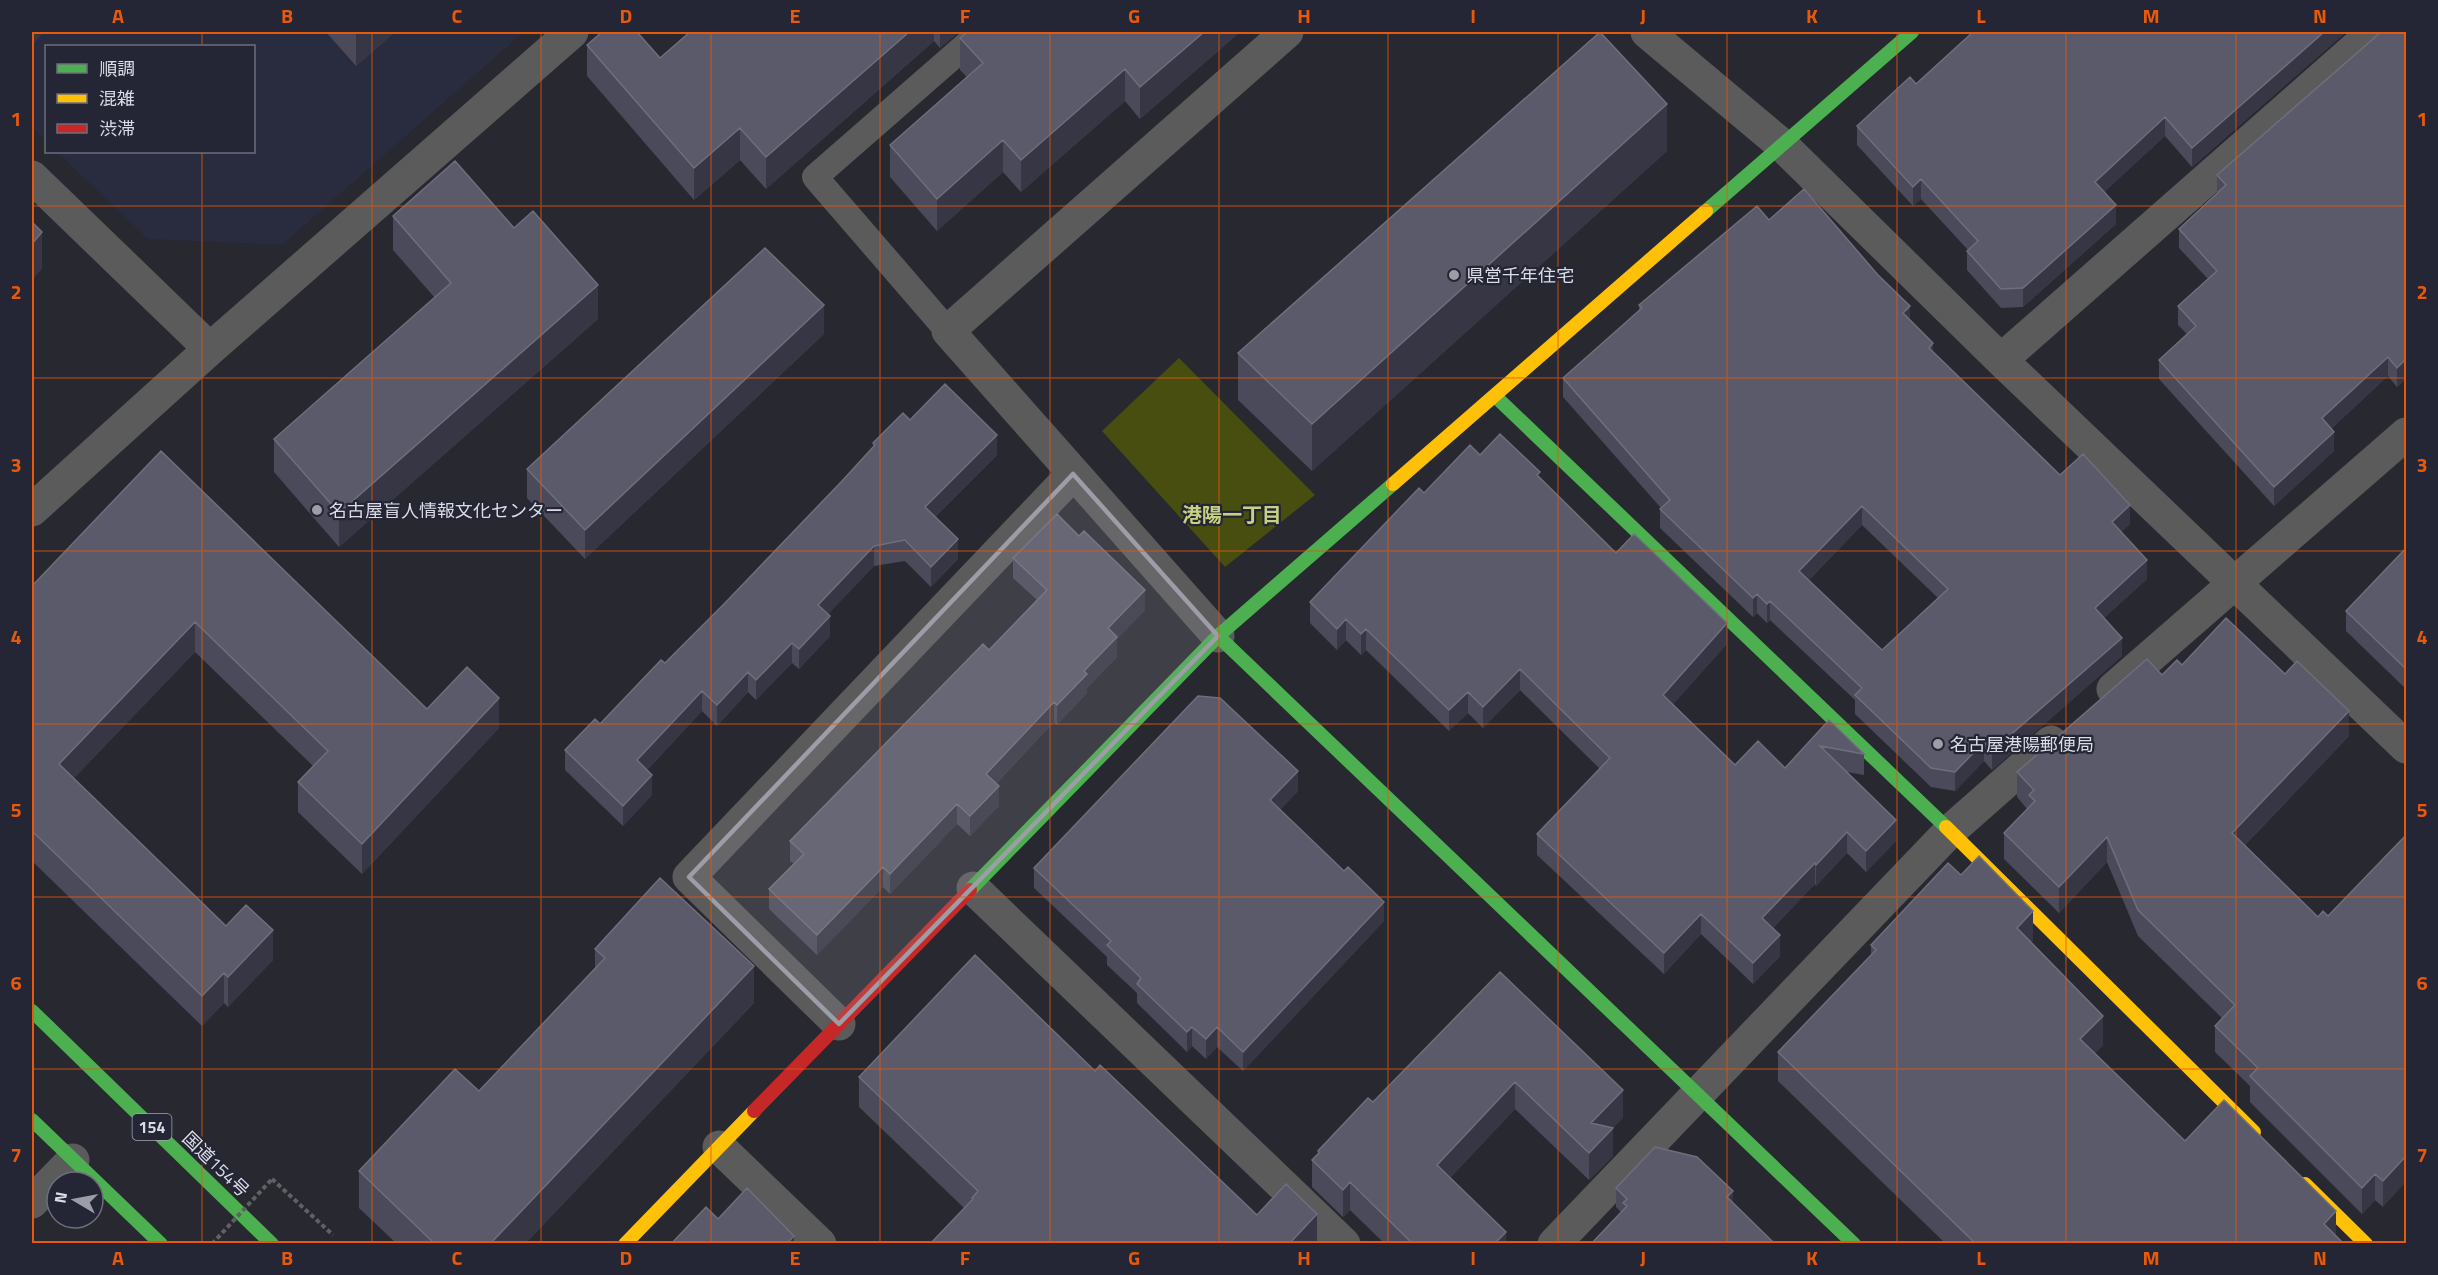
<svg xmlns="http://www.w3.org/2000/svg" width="2438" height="1275" font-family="'Titillium Web','Noto Sans JP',sans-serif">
	<rect width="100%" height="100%" fill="#282831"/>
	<path fill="#292b3e" d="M32,32H524L282,245L148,239L57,152H254V46H46V141L32,127Z"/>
	<path fill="#484e10" d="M1179,358L1315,495L1225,567L1102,431Z"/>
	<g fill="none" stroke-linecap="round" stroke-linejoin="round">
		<path stroke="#616162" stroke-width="4" stroke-dasharray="4.5 3" stroke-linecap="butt" d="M272,1179L333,1235"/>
		<path stroke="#5b5b5b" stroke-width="26" d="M948,331L815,177L981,32"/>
		<path stroke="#5b5b5b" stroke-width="33" d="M1647,32L1782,145L2001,360L2406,747
			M32,177L210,349
			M2001,360L2374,32
			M32,510L210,349L572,32
			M1218,636L948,331L1287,32
			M2113,689L2406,434
			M973,888L1344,1244
			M839,1024L689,877L1073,474
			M719,1147L820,1244
			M32,1202L73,1160
			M1554,1244L1950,831L2051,742"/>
		<path stroke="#4caf50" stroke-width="14" d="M1706,211L1912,32
			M1495,396L1946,827
			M1218,636L1854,1244
			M970,890L1218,636L1393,484
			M32,1011L272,1244
			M32,1120L161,1244"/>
		<path stroke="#ffc107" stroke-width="14" d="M1393,484L1706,211
			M1946,827L2254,1132
			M2305,1184L2366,1244
			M625,1244L754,1111"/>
		<path stroke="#c62828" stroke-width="14" d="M754,1111L970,890"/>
		<path stroke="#616162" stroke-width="4" stroke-dasharray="4.5 3" stroke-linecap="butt" d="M212,1244L272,1179"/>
	</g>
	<path fill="#4b4a5a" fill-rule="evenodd" d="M326,32H395L356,66Z
		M690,32H959L940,48L934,41L766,189L740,160L694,200L587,76V45L660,58Z
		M968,32H1240L1140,119L1125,101L1021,192L1003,172L937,231L890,177V145L967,77L960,70V38Z
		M1973,32H2346L2192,167L2165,136L2104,192L2116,224L2023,307L2001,308L1967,270V251L1968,250L1921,199L1913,206L1857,145V126L1916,84Z
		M2406,32V378L2397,387L2388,376L2332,428L2334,451L2274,506L2159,379V360L2187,334L2178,325V306L2208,279L2179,248V229L2217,193V175Z
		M1667,151L1312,471L1238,400V353Z
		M393,216L514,228L598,319L339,547L274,472V439L435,298L393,250Z
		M1769,220L1910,321L1933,353L2060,475L2130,524L2121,532L2147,579L2104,618L2122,656L1992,770L1984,761L1955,791L1931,787L1855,714V700L1770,620L1767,623L1757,613L1753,617L1660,528V509L1661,508L1563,397V378L1639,311V305ZM1862,525L1938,598L1882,650L1809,580Z
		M824,334L585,559L527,498V469Z
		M910,420L997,455L935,517L958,559L931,587L905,561L874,566L828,614L830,636L799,669L792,663L756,700L748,692L717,726L702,711L647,770L652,795L623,826L565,770V750L600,724L665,663L725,603L842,481L873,447V443Z
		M161,451L427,709L499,728L362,874L298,812V782L313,766L195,652L74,778L226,926L273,960L228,1007L224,1003L202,1026L32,861V586Z
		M1480,455L1540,478L1616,553L1727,644L1673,704L1735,765L1785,768L1829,720L1864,754V775L1847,772L1896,841L1866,872L1847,853L1816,886L1815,884L1773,928L1780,956L1753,984L1701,934L1664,974L1537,855V834L1600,769L1520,690L1483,728L1468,713L1449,731L1366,650L1361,655L1346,640L1337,650L1310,623V602L1424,493Z
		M2406,548V689L2346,631V611Z
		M1013,558L1145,610L1117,639V657L1087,688V693L1057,725L1054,722L996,784L999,806L970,836L957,824L890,894L883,887L817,955L769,909V889L794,864L790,861V841L989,650L1037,600L1013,578Z
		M2182,665L2349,736L2245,845L2318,917L2328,916L2406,835L2383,1207L2375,1200L2362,1214L2250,1102V1086L2215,1052V1026L2222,1018L2138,936L2107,862L2059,913L2004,859V833L2027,809L2017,797V772L2162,675Z
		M1298,791L1280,810L1384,921L1243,1071L1217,1047L1206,1059L1192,1046L1187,1052L1137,1003V993L1107,965V957L1034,888V868Z
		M1961,875L2033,940L2031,943L2103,1045L2095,1053L2185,1141L2336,1236L2344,1244H1946L1778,1081V1052L1871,956V945Z
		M595,949L754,1003L525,1244H397L359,1208V1171L479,1091L595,968Z
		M1500,972L1623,1118L1612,1128L1613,1156L1589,1180L1515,1109L1450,1178L1506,1244H1385L1350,1210L1343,1217L1312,1187V1160L1318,1154V1151L1373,1102Z
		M1095,1071L1257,1215L1317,1244L964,1208L859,1107V1077Z
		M1616,1188L1733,1203L1621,1212L1616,1207Z"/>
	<path fill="#363644" d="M32,32H44L32,45Z
		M356,32H395L356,66Z
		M909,32H934V41L766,189V157Z
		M940,32H959L940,48Z
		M1204,32H1240L1140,119V87Z
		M2324,32H2346L2192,167V148Z
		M1125,69V101L1021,192V160Z
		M1667,104V151L1312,471V424Z
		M2165,117V136L2095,201V182Z
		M740,128V160L694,200V168Z
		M1003,140V172L937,231V199Z
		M1921,179V199L1913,206V187Z
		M2116,205V224L2023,307V288Z
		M42,232V269L32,280V244Z
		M598,285V319L339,547V513Z
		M824,305V334L585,559V530Z
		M1910,306V325L1903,313Z
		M1933,343V362L1929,348Z
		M2388,357V376L2322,437V418Z
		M2406,359V378L2397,387V368Z
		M2334,432V451L2274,506V487Z
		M997,435V455L925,527V507Z
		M2130,505V524L2112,541V522Z
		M1862,506V525L1799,590V571Z
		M958,539V559L931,587V567Z
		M874,546V566L818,625V605Z
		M2147,560V579L2095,626V608Z
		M1145,590V610L1117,639V657L1087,688V693L1057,725V705L1084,671L1108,628Z
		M1757,594V613L1753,617V598Z
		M1770,601V620L1767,623V604Z
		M830,616V636L799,669V649Z
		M1346,619V640L1337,650V629Z
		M195,622V652L59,794V764Z
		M1727,623V644L1663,716V695Z
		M1366,629V650L1361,655V634Z
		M2122,638V656L1992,770V751Z
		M792,643V663L756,700V680Z
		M1520,669V690L1483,728V707Z
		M748,672V692L717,726V705Z
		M702,691V711L637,780V760Z
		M1468,692V713L1449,731V710Z
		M499,698V728L362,874V844Z
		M1054,702V722L986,794V774Z
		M2349,711V736L2232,858V833Z
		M1984,742V761L1955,791V772Z
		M1298,771V791L1270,820V800Z
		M652,775V795L623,826V806Z
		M999,786V806L970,836V816Z
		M957,804V824L890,894V874Z
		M1896,820V841L1866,872V851Z
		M1847,832V853L1816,886V865Z
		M2107,837V862L2059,913V887Z
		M1815,863V884L1762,939V918Z
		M883,867V887L817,955V935Z
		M1384,902V921L1243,1071V1052Z
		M2033,911V940L2017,958V928Z
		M1701,914V934L1664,974V953Z
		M273,930V960L228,1007V977Z
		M1780,935V956L1753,984V963Z
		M754,966V1003L525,1244H490Z
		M224,973V1003L202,1026V996Z
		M2103,1016V1045L2080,1069V1039Z
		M1192,1027V1046L1187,1052V1032Z
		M1217,1027V1047L1206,1059V1039Z
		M1515,1082V1109L1437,1192V1165Z
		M1623,1090V1118L1591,1151V1123Z
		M1613,1128V1156L1589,1180V1153Z
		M2406,1156V1182L2383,1207V1181Z
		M2375,1174V1200L2362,1214V1188Z
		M1350,1182V1210L1343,1217V1190Z
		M1733,1191V1209L1727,1197Z
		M2336,1211V1241L2324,1224Z
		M1317,1214V1244H1289Z
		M1506,1232V1244H1494Z
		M794,1236V1244H786Z"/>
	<path fill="#5a5a6a" stroke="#6e6e7d" stroke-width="1.5" fill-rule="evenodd" d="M602,32H637L660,58L690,32H909L766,157L740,128L694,168L587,45Z
		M968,32H1204L1140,87L1125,69L1021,160L1003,140L937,199L890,145L983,63L960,38Z
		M1600,32L1667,104L1312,424L1238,353Z
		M1973,32H2324L2192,148L2165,117L2095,182L2116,205L2023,288L2001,289L1967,251L1978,241L1921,179L1913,187L1857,126L1910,77L1916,84Z
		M2381,32H2406V359L2397,368L2388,357L2322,418L2334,432L2274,487L2159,360L2196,326L2178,306L2217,271L2179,229L2226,185L2217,175Z
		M455,161L514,228L533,211L598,285L339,513L274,439L451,283L393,216Z
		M1804,189L1878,275L1910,306L1903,313L1933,343L1929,348L2060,475L2083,454L2130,505L2112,522L2147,560L2095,608L2122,638L1992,751L1984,742L1955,772L1931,768L1855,695L1862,688L1770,601L1767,604L1757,594L1753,598L1660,509L1670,500L1563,378L1642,308L1639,305L1757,206L1769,220ZM1862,506L1948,589L1882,650L1799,571Z
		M32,222L42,232L32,244Z
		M765,248L824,305L585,530L527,469Z
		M945,384L997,435L925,507L958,539L931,567L905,540L874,546L818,605L830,616L799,649L792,643L756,680L748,672L717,705L702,691L637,760L652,775L623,806L565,750L595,719L600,724L661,660L665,663L725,603L842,481L875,445L873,443L903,413L910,420Z
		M1500,434L1540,472L1537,475L1616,553L1634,534L1727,623L1663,695L1735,765L1758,741L1785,768L1829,720L1864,754L1820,746L1896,820L1866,851L1847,832L1816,865L1815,863L1762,918L1780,935L1753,963L1701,914L1664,953L1537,834L1610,758L1520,669L1483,707L1468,692L1449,710L1366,629L1361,634L1346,619L1337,629L1310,602L1419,488L1424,493L1470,445L1480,455Z
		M161,451L427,709L467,667L499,698L362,844L298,782L328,751L195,622L59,764L226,926L246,905L273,930L228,977L224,973L202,996L32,831V586Z
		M1057,514L1079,536L1084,531L1145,590L1108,628L1117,637L1084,671L1087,674L1057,705L1054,702L986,774L999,786L970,816L957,804L890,874L883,867L817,935L769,889L804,854L790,841L983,644L989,650L1047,590L1013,558Z
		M2406,548V669L2346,611Z
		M2226,618L2285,674L2297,661L2349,711L2232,833L2318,917L2323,911L2328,916L2406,835V1156L2383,1181L2375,1174L2362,1188L2250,1076L2258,1068L2215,1026L2235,1005L2138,910L2107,837L2059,887L2004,833L2035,801L2029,795L2034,790L2017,772L2147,659L2162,675L2177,660L2182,665Z
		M1198,696L1220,698L1298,771L1270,800L1344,871L1348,867L1384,902L1243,1052L1217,1027L1206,1039L1192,1027L1187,1032L1137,984L1141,978L1107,945L1111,941L1034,868Z
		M1979,856L2033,911L2017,928L2103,1016L2080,1039L2185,1141L2224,1100L2336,1211L2324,1224L2344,1244H1976L1778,1052L1876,950L1871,945L1948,863L1961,875Z
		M660,878L754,966L490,1244H435L359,1171L455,1069L479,1091L605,958L595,949Z
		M975,955L1095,1071L1100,1065L1257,1215L1286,1184L1317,1214L1289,1244H930L973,1199L972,1198L978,1191L859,1077Z
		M1500,972L1623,1090L1591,1123L1613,1128L1589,1153L1515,1082L1437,1165L1506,1232L1494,1244H1413L1350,1182L1343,1190L1312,1160L1319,1153L1318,1151L1368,1098L1373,1102Z
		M1655,1147L1697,1157L1733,1191L1727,1197L1775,1244H1591L1627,1206L1623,1203L1627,1199L1616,1188Z
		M747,1188L794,1236L786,1244H671L706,1207L718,1219Z"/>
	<path fill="#9c9da7" fill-opacity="0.2" stroke="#9c9da7" stroke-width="4.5" stroke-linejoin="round" d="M1073,474L1218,636L839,1024L689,877Z"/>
	<path fill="none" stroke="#e8590c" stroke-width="1.5" stroke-opacity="0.55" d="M202,32V46M372,32V1244M541,32V1244M711,32V1244M880,32V1244M1050,32V1244M1219,32V1244M1388,32V1244M1558,32V1244M1727,32V1244M1897,32V1244M2066,32V1244M2236,32V1244M202,152V1244M32,206H2406M32,378H2406M32,551H2406M32,724H2406M32,897H2406M32,1069H2406"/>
	<g fill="#9c9da7" stroke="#242535" stroke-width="2">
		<circle cx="1454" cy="275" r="6"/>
		<circle cx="317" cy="510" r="6"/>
		<circle cx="1938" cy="744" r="6"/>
	</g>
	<g text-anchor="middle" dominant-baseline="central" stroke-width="4.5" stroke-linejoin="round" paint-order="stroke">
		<rect fill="#242535" stroke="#a3a5b1" stroke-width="1.5" x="132.5" y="1114" width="39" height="26" rx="4.5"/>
		<g font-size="16" font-weight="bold" fill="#dadce6">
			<text x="152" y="1127">154</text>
		</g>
		<g font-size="18" fill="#dadce6" stroke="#242535" text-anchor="start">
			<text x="1466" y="275">県営千年住宅</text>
			<text x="329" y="510">名古屋盲人情報文化センター</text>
			<text x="1950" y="744">名古屋港陽郵便局</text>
		</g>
		<g font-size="18" fill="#dadce6" stroke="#242535">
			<text transform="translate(216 1164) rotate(44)">国道154号</text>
		</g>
		<g font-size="20" font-weight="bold" fill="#c7d184" stroke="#242535">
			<text x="1232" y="514">港陽一丁目</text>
		</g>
	</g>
	<rect width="2438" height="1275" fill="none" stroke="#242535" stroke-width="66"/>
	<rect x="45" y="45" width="210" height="108" fill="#242535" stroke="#6d6e7c" stroke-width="1.5"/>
	<rect x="57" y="64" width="30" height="9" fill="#4caf50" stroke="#6d6e7c" stroke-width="1.5"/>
	<text x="99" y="75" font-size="18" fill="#dadce6">順調</text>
	<rect x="57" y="94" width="30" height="9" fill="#ffc107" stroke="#6d6e7c" stroke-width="1.5"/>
	<text x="99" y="105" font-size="18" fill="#dadce6">混雑</text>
	<rect x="57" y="124" width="30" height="9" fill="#c62828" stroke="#6d6e7c" stroke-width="1.5"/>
	<text x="99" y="135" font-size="18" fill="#dadce6">渋滞</text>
	<g transform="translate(75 1200) rotate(280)"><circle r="28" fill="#242535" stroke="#6d6e7c" stroke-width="1.5"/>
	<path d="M0-4.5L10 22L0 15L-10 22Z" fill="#9c9da7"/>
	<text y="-9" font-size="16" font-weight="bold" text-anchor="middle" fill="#dadce6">N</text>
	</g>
	<rect x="33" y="33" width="2372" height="1209" fill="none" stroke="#e8590c" stroke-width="2"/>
	<g font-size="20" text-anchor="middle" font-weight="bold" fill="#e8590c">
		<text x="118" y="23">A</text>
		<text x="287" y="23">B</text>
		<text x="457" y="23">C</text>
		<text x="626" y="23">D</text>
		<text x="795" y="23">E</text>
		<text x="965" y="23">F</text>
		<text x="1134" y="23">G</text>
		<text x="1304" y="23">H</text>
		<text x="1473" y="23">I</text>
		<text x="1643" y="23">J</text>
		<text x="1812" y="23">K</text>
		<text x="1981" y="23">L</text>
		<text x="2151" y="23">M</text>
		<text x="2320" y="23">N</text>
		<text x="16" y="126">1</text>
		<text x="2422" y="126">1</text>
		<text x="16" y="299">2</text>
		<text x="2422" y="299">2</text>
		<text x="16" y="472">3</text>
		<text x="2422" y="472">3</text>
		<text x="16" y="644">4</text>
		<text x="2422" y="644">4</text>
		<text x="16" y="817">5</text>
		<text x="2422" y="817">5</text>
		<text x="16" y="990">6</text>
		<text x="2422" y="990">6</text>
		<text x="16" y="1162">7</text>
		<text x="2422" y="1162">7</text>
		<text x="118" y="1265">A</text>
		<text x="287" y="1265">B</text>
		<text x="457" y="1265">C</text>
		<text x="626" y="1265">D</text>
		<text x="795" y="1265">E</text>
		<text x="965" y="1265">F</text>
		<text x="1134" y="1265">G</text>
		<text x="1304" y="1265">H</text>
		<text x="1473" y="1265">I</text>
		<text x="1643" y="1265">J</text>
		<text x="1812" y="1265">K</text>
		<text x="1981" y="1265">L</text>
		<text x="2151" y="1265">M</text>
		<text x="2320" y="1265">N</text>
	</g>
</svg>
